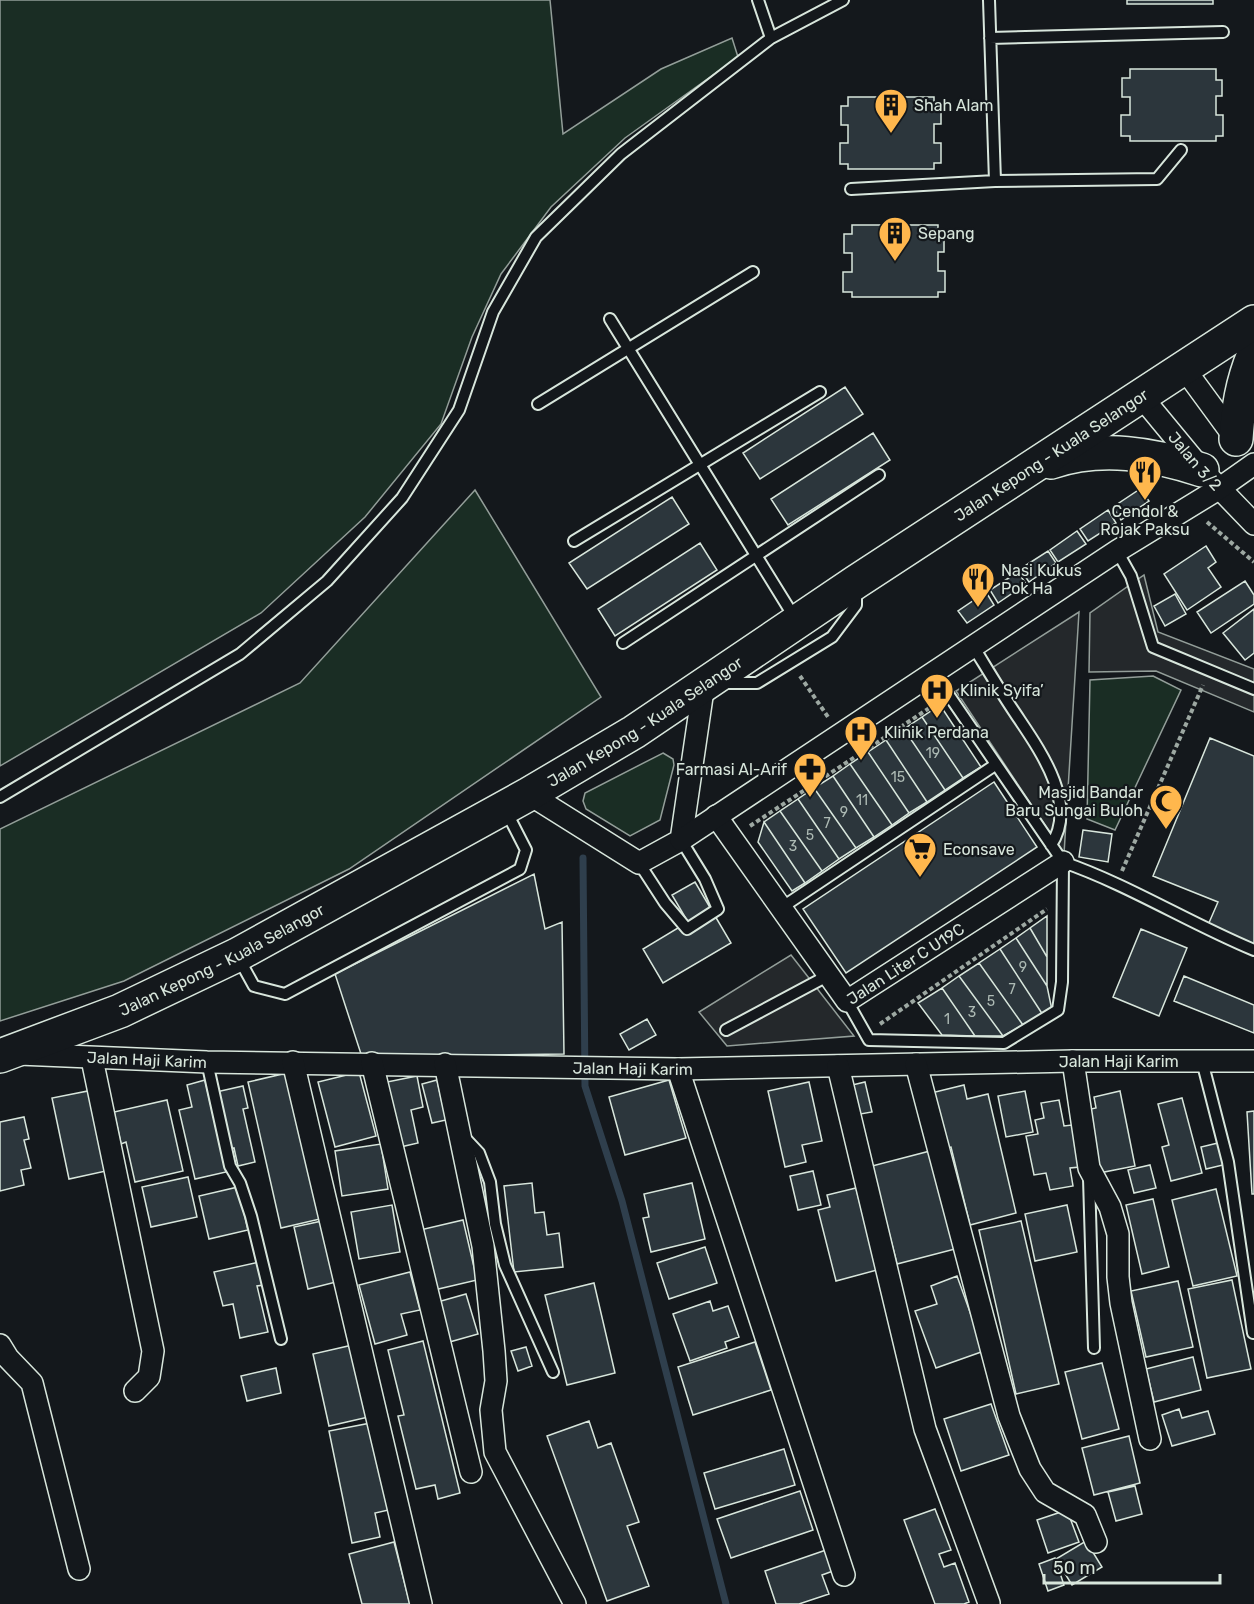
<svg xmlns="http://www.w3.org/2000/svg" width="1254" height="1604" font-family="Rubik,sans-serif">
	<rect width="100%" height="100%" fill="#14181c"/>
	<path fill="#1a2d24" stroke="#939e99" stroke-width="1.5" d="M0,0H550L563,134L661,69L732,38L738,57L625,138L551,207L501,274L472,337L441,424L365,517L261,613L0,766Z
		M475,490L601,697L349,869L124,981L0,1021V829L300,683Z
		M1153,676L1181,690L1115,830L1087,819L1090,680Z
		M663,753L673,759L674,765L660,820L630,836L586,809L583,801L585,793Z"/>
	<path fill="#24282b" stroke="#939e99" stroke-width="1.5" d="M1144,575L1158,632L1254,669V712L1156,671L1089,672L1090,613Z
		M1079,612L1064,854L956,691Z
		M791,955L854,1036L727,1046L699,1012Z"/>
	<g fill="none" stroke-linecap="round" stroke-linejoin="round">
		<path stroke="#2f3f4d" stroke-width="7" d="M583,858L585,1086L622,1201L726,1604"/>
	</g>
	<path fill="#2c363c" stroke="#d8e6dc" stroke-width="1.5" d="M1127,0H1213V4H1127Z
		M1130,69H1216V80H1222V96H1216V115H1223V136H1216V141H1130V136H1121V115H1130V97H1122V78H1130Z
		M848,97H934V107H941V124H934V143H941V163H934V169H848V164H840V143H848V125H841V106H848Z
		M852,225H938V236H944V252H938V271H945V292H938V297H852V292H843V272H852V253H844V234H852Z
		M845,387L863,414L760,479L743,453Z
		M873,433L890,460L788,525L771,499Z
		M1140,489L1149,501L1121,520L1113,507Z
		M672,497L689,524L587,589L569,563Z
		M1108,510L1116,523L1088,541L1080,529Z
		M1077,531L1086,544L1058,562L1050,550Z
		M700,543L717,570L615,636L598,609Z
		M1206,546L1216,562L1208,568L1221,587L1187,610L1164,574Z
		M1048,551L1056,563L1029,582L1020,569Z
		M1018,572L1026,584L998,603L990,590Z
		M1245,581L1254,595V604L1211,633L1197,612Z
		M986,592L994,605L967,623L958,611Z
		M1175,594L1186,614L1165,626L1154,606Z
		M1254,609V653L1245,660L1223,633Z
		M940,705L981,767L963,778L922,717Z
		M922,717L963,778L945,790L904,729Z
		M904,729L945,790L927,802L886,740Z
		M1210,738L1254,756V944L1208,925L1218,902L1153,876Z
		M886,740L927,802L909,813L868,752Z
		M868,752L909,813L892,825L850,764Z
		M850,764L892,825L874,837L833,776Z
		M833,776L874,837L856,848L814,788Z
		M994,782L1037,847L846,973L803,909Z
		M814,788L856,848L839,859L798,799Z
		M798,799L839,859L822,871L780,811Z
		M780,811L822,871L805,883L764,822Z
		M764,822L805,883L792,891L758,842Z
		M1083,830L1112,834L1108,862L1079,857Z
		M534,874L545,929L562,922L564,1054L362,1057L335,974Z
		M695,882L731,943L663,983L643,949L688,922L672,895Z
		M1047,916V957L1030,928Z
		M1030,928L1047,957V986L1016,938Z
		M1141,929L1187,948L1159,1016L1113,997Z
		M1016,938L1047,986L1052,1010L1043,1015L1000,949Z
		M1000,949L1043,1015L1023,1025L979,963Z
		M979,963L1023,1025L1003,1036L959,976Z
		M959,976L1003,1036H975L942,988Z
		M1184,976L1254,1005V1033L1174,1001Z
		M942,988L975,1036L942,1035L918,1003Z
		M647,1019L656,1035L629,1050L620,1034Z
		M359,1072L376,1136L335,1147L318,1082Z
		M287,1073L320,1219L281,1228L248,1082Z
		M417,1076L423,1107L411,1110L418,1143L396,1148L382,1083Z
		M205,1080L226,1172L195,1179L179,1110L192,1107L187,1085Z
		M437,1080L446,1120L432,1123L422,1084Z
		M669,1080L686,1138L625,1155L609,1097Z
		M809,1082L822,1141L802,1145L806,1162L785,1167L768,1091Z
		M865,1082L872,1112L855,1115L848,1086Z
		M964,1085L967,1099L988,1094L1016,1213L970,1225L951,1147L940,1149L927,1094Z
		M243,1086L248,1108L243,1109L255,1162L238,1166L234,1148L229,1149L216,1092Z
		M88,1091L106,1171L69,1179L52,1098Z
		M1025,1091L1033,1132L1006,1137L998,1096Z
		M1120,1091L1135,1166L1099,1173L1086,1110L1096,1108L1094,1097Z
		M1182,1098L1202,1173L1171,1181L1162,1147L1169,1145L1158,1104Z
		M167,1100L183,1171L135,1182L126,1142L121,1144L114,1112Z
		M1059,1100L1064,1126L1072,1125L1080,1167L1070,1168L1073,1186L1050,1190L1046,1173L1034,1175L1026,1136L1038,1134L1035,1120L1044,1118L1041,1103Z
		M1254,1111V1194H1252L1247,1112Z
		M24,1117L29,1139L24,1140L31,1168L21,1170L24,1185L0,1191V1122Z
		M1218,1143L1223,1165L1206,1169L1201,1147Z
		M381,1144L388,1189L342,1196L335,1151Z
		M930,1151L955,1249L897,1264L872,1166Z
		M1150,1165L1156,1188L1134,1193L1128,1170Z
		M813,1171L821,1205L798,1210L790,1176Z
		M188,1177L197,1217L151,1227L142,1187Z
		M532,1183L535,1213L544,1212L547,1235L559,1233L563,1267L514,1272L504,1186Z
		M692,1183L705,1239L651,1252L643,1218L649,1217L644,1194Z
		M238,1187L248,1230L209,1239L199,1196Z
		M856,1188L877,1270L836,1281L818,1210L830,1207L827,1195Z
		M1216,1189L1237,1276L1193,1286L1172,1200Z
		M1153,1199L1169,1267L1142,1274L1126,1205Z
		M392,1205L400,1252L359,1259L351,1212Z
		M1067,1205L1077,1252L1035,1261L1025,1214Z
		M463,1220L477,1280L434,1290L420,1230Z
		M322,1221L336,1282L308,1289L294,1227Z
		M1021,1221L1059,1384L1016,1394L979,1230Z
		M705,1247L717,1283L669,1299L657,1263Z
		M259,1262L264,1285L257,1286L268,1332L240,1338L233,1304L223,1306L214,1272Z
		M410,1272L420,1310L401,1314L407,1335L375,1344L359,1285Z
		M957,1276L984,1351L936,1368L915,1311L937,1304L931,1286Z
		M1232,1280L1251,1369L1207,1378L1188,1289Z
		M1178,1281L1193,1347L1146,1357L1131,1291Z
		M594,1283L615,1373L567,1385L545,1295Z
		M466,1294L478,1334L446,1343L434,1303Z
		M710,1301L713,1311L728,1306L739,1337L725,1342L727,1348L690,1361L673,1314Z
		M423,1341L460,1493L438,1499L435,1485L416,1489L398,1416L404,1415L388,1350Z
		M755,1342L771,1390L693,1415L678,1367Z
		M357,1344L373,1416L329,1426L313,1354Z
		M526,1347L532,1366L518,1371L511,1351Z
		M1193,1357L1201,1390L1154,1402L1146,1369Z
		M1102,1363L1119,1429L1082,1439L1065,1372Z
		M276,1368L281,1393L247,1401L241,1376Z
		M991,1404L1009,1455L961,1471L944,1419Z
		M1179,1409L1182,1418L1208,1411L1215,1434L1172,1446L1162,1415Z
		M589,1421L598,1448L611,1443L639,1522L627,1526L649,1586L607,1601L547,1436Z
		M376,1422L393,1509L375,1513L380,1537L352,1543L329,1431Z
		M1129,1436L1140,1483L1094,1495L1082,1448Z
		M784,1449L795,1485L715,1509L704,1473Z
		M1135,1486L1142,1514L1116,1521L1108,1492Z
		M800,1491L813,1530L731,1558L717,1519Z
		M935,1509L951,1550L939,1554L944,1567L955,1563L969,1602L964,1604H935L904,1520Z
		M1067,1510L1079,1542L1048,1553L1037,1520Z
		M1086,1541L1102,1567L1072,1585L1056,1559Z
		M394,1542L410,1604H362L349,1554Z
		M826,1550L833,1571L822,1575L829,1594L799,1604H776L765,1571Z
		M1055,1558L1064,1585L1048,1591L1039,1564Z"/>
	<g fill="none" stroke-linecap="round" stroke-linejoin="round">
		<defs>
			<path id="service" d="M758,0L771,38
				M989,0L995,181
				M990,38L1223,32
				M851,189L995,181L1157,179L1181,150
				M610,319L796,620
				M538,404L753,272
				M574,541L820,392
				M1117,551L1131,576L1153,647L1254,689
				M623,643L879,475
				M973,646C986,667 999,689 1013,710C1036,745 1080,802 1051,845
				M723,683H757L832,637L856,605V588
				M0,797L240,654L327,581L402,498L459,410L493,312L536,237L621,154L771,38L843,0
				M1063,862C1129,885 1189,923 1254,950
				M639,863L665,903L687,929L718,909L705,879L681,840
				M781,908L995,765
				M238,957L254,986L285,994L520,869L526,850L506,811
				M847,1001L869,1040L1004,1043L1058,1010L1062,982L1063,862L933,672
				M726,1030L829,975
				M1202,1061L1228,1162L1253,1333
				M207,1062L230,1166L240,1183L251,1216L281,1339
				M464,1137L479,1153L490,1182L495,1224L505,1265L553,1372
				M1089,1178L1094,1348"/>
			<g id="minor">
				<path d="M1183,367L1238,442"/>
				<path id="s1" d="M1140,395L1202,470L1254,524"/>
				<path d="M529,794L639,863L681,840L704,683"/>
				<path id="s2" d="M716,816L847,1001L1063,862"/>
				<path d="M681,840L1117,551L1220,488L1254,464"/>
				<path id="s3" d="M19,1054L207,1062L678,1069L1073,1061H1254"/>
				<path d="M92,1059L153,1351L149,1377L135,1391"/>
				<path d="M1073,1061L1089,1168L1110,1207L1118,1234V1277L1121,1303L1150,1439"/>
				<path d="M293,1062L421,1604"/>
				<path d="M372,1063L471,1472"/>
				<path d="M445,1064L483,1246L494,1351L496,1381L491,1410L495,1452L575,1604"/>
				<path d="M916,1064L1009,1416L1030,1469L1045,1492L1085,1515L1096,1542"/>
				<path d="M838,1066L925,1429L989,1603"/>
				<path d="M678,1069L844,1575"/>
				<path d="M0,1345L8,1358L32,1383L79,1569"/>
			</g>
			<g id="trunk">
				<path d="M1236,439C1238,409 1242,383 1254,354"/>
				<path d="M1051,462C1102,445 1153,454 1202,470"/>
				<path id="s4" d="M0,1056L120,1011L237,955L529,794L634,732L856,582L1254,322"/>
			</g>
		</defs>
		<use href="#service" stroke="#d8e6dc" stroke-width="14"/>
		<use href="#minor" stroke="#d8e6dc" stroke-width="24"/>
		<use href="#trunk" stroke="#d8e6dc" stroke-width="36"/>
		<path stroke="#9da8a2" stroke-width="4" stroke-dasharray="4.5 3" stroke-linecap="butt" d="M1207,522L1254,562
			M800,676L828,717
			M750,826L937,703
			M1122,871L1203,685
			M880,1024L1047,909"/>
		<use href="#service" stroke="#14181c" stroke-width="10"/>
		<use href="#minor" stroke="#14181c" stroke-width="21"/>
		<use href="#trunk" stroke="#14181c" stroke-width="33"/>
	</g>
	<defs>
		<symbol id="building-pin" viewBox="-11 -11 22 30"><path d="M0 17L-7.5 6A9.5 9.5 0 1 1 7.5 6Z" fill="#ffb74d" stroke="#14181c"/><path d="M-4-6H4V6H1V3H-1V6H-4ZM-2.5-4.3h1.7v1.8h-1.7ZM.8-4.3h1.7v1.8H.8ZM-2.5-1h1.7V.8h-1.7ZM.8-1h1.7V.8H.8Z" fill="#111"/></symbol>
		<symbol id="restaurant-pin" viewBox="-11 -11 22 30"><path d="M0 17L-7.5 6A9.5 9.5 0 1 1 7.5 6Z" fill="#ffb74d" stroke="#14181c"/><path d="M-5-6h1v4h1v-4h1v4h1v-4h1v5L-1.5 .5V6h-2V.5L-5-1ZM5-6V6H3V1.5H1.5Q1.5-4 5-6Z" fill="#111"/></symbol>
		<symbol id="hospital-pin" viewBox="-11 -11 22 30"><path d="M0 17L-7.5 6A9.5 9.5 0 1 1 7.5 6Z" fill="#ffb74d" stroke="#14181c"/><path d="M-5-5h3v3.5h4V-5h3V5h-3V1.5h-4V5h-3Z" fill="#111"/></symbol>
		<symbol id="pharmacy-pin" viewBox="-11 -11 22 30"><path d="M0 17L-7.5 6A9.5 9.5 0 1 1 7.5 6Z" fill="#ffb74d" stroke="#14181c"/><path d="M-2-6h4v4h4v4h-4v4h-4v-4h-4v-4h4Z" fill="#111"/></symbol>
		<symbol id="mosque-pin" viewBox="-11 -11 22 30"><path d="M0 17L-7.5 6A9.5 9.5 0 1 1 7.5 6Z" fill="#ffb74d" stroke="#14181c"/><path d="M3.5-4.9A6 6 0 1 0 3.5 4.9A5 5 0 1 1 3.5-4.9Z" fill="#111"/></symbol>
		<symbol id="supermarket-pin" viewBox="-11 -11 22 30"><path d="M0 17L-7.5 6A9.5 9.5 0 1 1 7.5 6Z" fill="#ffb74d" stroke="#14181c"/><path d="M-6-5.5h2.5l.6 2H6L4.5 2H-2.5L-4.4-4H-6ZM-1.5 3.2a1.3 1.3 0 1 0 .1 0ZM3 3.2a1.3 1.3 0 1 0 .1 0Z" fill="#111"/></symbol>
	</defs>
	<g fill-rule="evenodd">
		<use href="#building-pin" x="872" y="86" width="38" height="52"/>
		<use href="#building-pin" x="876" y="214" width="38" height="52"/>
		<use href="#restaurant-pin" x="1126" y="453" width="38" height="52"/>
		<use href="#restaurant-pin" x="959" y="560" width="38" height="52"/>
		<use href="#hospital-pin" x="918" y="671" width="38" height="52"/>
		<use href="#hospital-pin" x="842" y="713" width="38" height="52"/>
		<use href="#pharmacy-pin" x="791" y="750" width="38" height="52"/>
		<use href="#mosque-pin" x="1147" y="782" width="38" height="52"/>
		<use href="#supermarket-pin" x="901" y="830" width="38" height="52"/>
	</g>
	<g text-anchor="middle" dominant-baseline="central" stroke-width="4.5" stroke-linejoin="round" paint-order="stroke">
		<g font-size="14" fill="#adbab4">
			<text x="933" y="753">19</text>
			<text x="898" y="777">15</text>
			<text x="862" y="800">11</text>
			<text x="844" y="812">9</text>
			<text x="827" y="823">7</text>
			<text x="810" y="835">5</text>
			<text x="793" y="846">3</text>
			<text x="1023" y="967">9</text>
			<text x="1012" y="989">7</text>
			<text x="991" y="1001">5</text>
			<text x="972" y="1012">3</text>
			<text x="947" y="1019">1</text>
		</g>
		<g font-size="16" fill="#d8e6dc" stroke="#14181c" text-anchor="start">
			<text x="914" y="105">Shah Alam</text>
			<text x="918" y="233">Sepang</text>
			<text x="1145" y="511" text-anchor="middle">Cendol &amp;<tspan x="1145" dy="18">Rojak Paksu</tspan></text>
			<text x="1001" y="570">Nasi Kukus<tspan x="1001" dy="18">Pok Ha</tspan></text>
			<text x="960" y="690">Klinik Syifa’</text>
			<text x="884" y="732">Klinik Perdana</text>
			<text x="787" y="769" text-anchor="end">Farmasi Al-Arif</text>
			<text x="1143" y="792" text-anchor="end">Masjid Bandar<tspan x="1143" dy="18">Baru Sungai Buloh</tspan></text>
			<text x="943" y="849">Econsave</text>
		</g>
		<g font-size="16" fill="#d8e6dc" stroke="#14181c">
			<text stroke="none"><textPath href="#s4" startOffset="1214">Jalan Kepong - Kuala Selangor</textPath></text>
			<text stroke="none"><textPath href="#s1" startOffset="86">Jalan 3/2</textPath></text>
			<text stroke="none"><textPath href="#s4" startOffset="728">Jalan Kepong - Kuala Selangor</textPath></text>
			<text stroke="none"><textPath href="#s4" startOffset="242">Jalan Kepong - Kuala Selangor</textPath></text>
			<text stroke="none"><textPath href="#s2" startOffset="296">Jalan Liter C U19C</textPath></text>
			<text stroke="none"><textPath href="#s3" startOffset="128">Jalan Haji Karim</textPath></text>
			<text stroke="none"><textPath href="#s3" startOffset="1100">Jalan Haji Karim</textPath></text>
			<text stroke="none"><textPath href="#s3" startOffset="614">Jalan Haji Karim</textPath></text>
		</g>
	</g>
	<path d="M1044 1574v9h176v-9" fill="none" stroke="#d8e6dc" stroke-width="3"/>
	<text x="1053" y="1574" font-size="18" fill="#d8e6dc" stroke="#14181c" stroke-width="4.5" paint-order="stroke">50 m</text>
</svg>
